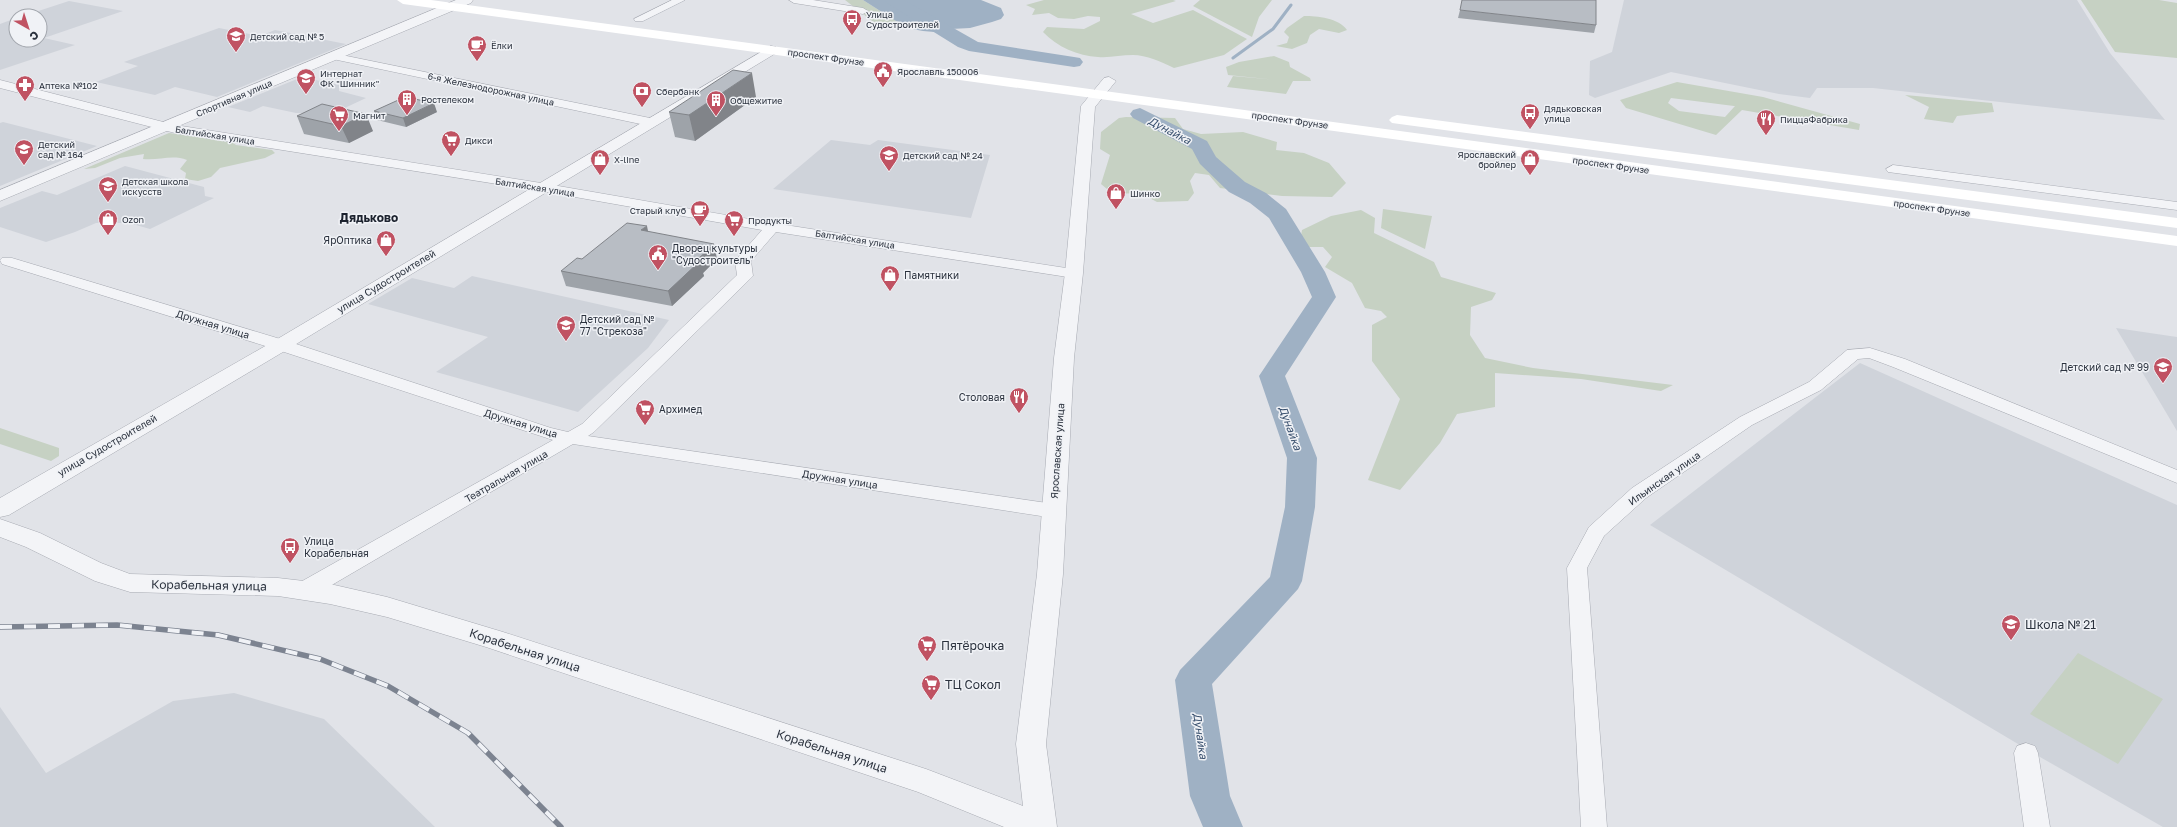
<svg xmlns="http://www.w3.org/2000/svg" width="2177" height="827" font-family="'Golos Text',sans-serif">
	<rect width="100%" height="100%" fill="#e1e3e8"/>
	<path fill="#cfd3da" d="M1624,0H2077L2110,53L2165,120L1873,88H1817L1810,98L1779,94L1671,72L1595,98L1589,95L1590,61L1612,52Z
		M69,1L123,11L44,38L75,45L0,70V24L16,18V40H40V16H23Z
		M219,28L260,36L275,30L346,44L217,97L175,87L155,95L96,82L138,66L124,62Z
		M302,77L339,85V91L366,98L334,113H296L263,106L250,112L228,107Z
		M3,122L97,146L0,186V123Z
		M831,140L870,145L878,140L990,155L971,218L773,189Z
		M125,166L204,187L205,196L214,198L150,229L129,223H96L75,232L46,242L0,227V208L42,191L57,195Z
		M472,276L669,320L648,348L578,412L436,372L488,337L368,304L412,278L454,288Z
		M2116,328L2177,337V431Z
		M1860,363L2177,505V827H2163L2040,757L1650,525Z
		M234,693L324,719L435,827H0V707L46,773L173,701Z"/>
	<path fill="#c6d1c3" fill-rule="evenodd" d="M845,0H863L907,28L880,27Z
		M1044,0H1173L1176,1L1131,14L1153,23L1193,10L1247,39L1224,55L1174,68C1162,62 1146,55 1133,55C1121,55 1110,58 1098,57C1078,56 1057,47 1043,32L1047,27L1084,29L1100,21V17L1088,16L1074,19L1058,18L1049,13L1032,15L1035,9L1026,5Z
		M1200,0H1272L1259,17L1252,37L1193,6Z
		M2081,0H2159L2177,3V58L2115,52Z
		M1304,16C1317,16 1339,18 1347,30L1339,33L1319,29L1310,35L1307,43L1292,49L1276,46L1287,43L1289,37L1284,32L1287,28Z
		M1274,56L1289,62L1290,67L1310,78L1311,81H1293L1286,94L1227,87L1233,76L1278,80L1228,75L1226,67L1239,62Z
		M1677,82L1763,97L1860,124L1859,130L1742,110L1716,135L1626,108L1620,100ZM1671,98L1734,106H1735L1725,117L1679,111L1668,103Z
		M1905,95L1992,103L1994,112L1957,116L1953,123L1924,119L1929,107Z
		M1126,117L1175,118L1183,129L1201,134L1243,132L1277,142L1276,150L1304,153L1329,163L1346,183L1332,197L1282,196L1220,188L1209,175L1195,173L1190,181L1194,193L1188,201L1157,202L1140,193L1113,194L1101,184L1110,155L1100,149L1101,132L1119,118Z
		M169,133L232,142L236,145L272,150L275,153L265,158L220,168L211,177L198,181L185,179L186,173L180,169L187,160C172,154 158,161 143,159L144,154L120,158L95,168L84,169Z
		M1383,209L1432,216L1425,249L1381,228Z
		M1361,210L1375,218L1374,233L1434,262L1441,277L1496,293L1492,300L1471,307L1470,335L1485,358L1533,368L1673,385L1661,391L1581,379L1495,373V407L1457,414L1440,443L1400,490L1368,480L1400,399L1372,361V325L1387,317L1381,311L1365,308L1352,283L1325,267L1332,257L1323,247H1307L1300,241L1302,230L1331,216Z
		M0,428L59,448V456L51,461L0,444Z
		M2078,653L2163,699L2118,764L2030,714Z"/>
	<path fill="#9fb1c4" d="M863,0H981L1001,8L1004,15L1001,19L992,22L970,28L951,29L946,33L923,31L907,28Z"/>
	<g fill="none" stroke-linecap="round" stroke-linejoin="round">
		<path stroke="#9fb1c4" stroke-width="3" d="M1233,58L1273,29L1291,5"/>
		<path fill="#9fb1c4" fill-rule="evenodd" d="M885,0H904L978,42L1074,57L1080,58L1083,62L1080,66L1074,67L969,51L958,47L887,3Z
			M1140,108L1207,141L1216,157L1245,182L1266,193L1286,209L1325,272L1336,297L1285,376L1317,458L1315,507L1302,581L1298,589L1212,684L1230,796L1243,827H1203L1190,796L1175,680L1180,670L1270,577L1285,507L1287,458L1259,376L1312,297L1301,272L1269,218L1250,203L1229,192L1200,164L1192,149L1133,118L1130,114L1133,110Z"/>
		<defs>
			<path id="minor" d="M672,0H685L643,21H635L634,19Z
				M789,0H813L863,8L868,11L863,14L794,3Z
				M332,53L650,118L656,122L650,126L328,58L326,56Z
				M0,80L175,125L541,183L772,223L1079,270L1082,273L1079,276L1074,278L776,232L751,261L753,276L750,279L594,432L588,436L1054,504L1061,506L1064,511L1061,516L1054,518L573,444L313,596L305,598L297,596L294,590L297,584L553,440L275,349L2,264L0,260L2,258H12L287,341L551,428L568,432L582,424L737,275L735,261L762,230L541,191L175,133L0,88Z
				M1893,165L2177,202V210L1888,172L1886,169Z
				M1870,348L1905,359L2177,470V483L1893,367L1869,358L1858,359L1821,390L1752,425L1646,498L1604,536L1587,568L1607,827H1581L1567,568L1589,527L1632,488L1740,417L1809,382L1847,350Z
				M2026,743L2035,746L2038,753L2050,827H2024L2014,753L2017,746Z"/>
			<path id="tertiary" d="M456,0H473L471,3L0,201V190Z
				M771,46L776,47L778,50L776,53L288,349L9,515L0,517V498L274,341Z
				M1109,77L1116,81L1095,107L1083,273L1074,358L1063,574L1046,744L1057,827H1004L918,792L486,647L387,617L330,604L278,596L130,592L95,581L26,547L0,537V519L40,533L101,563L130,574L278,578L330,584L387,597L503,632L926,769L1023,806L1016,744L1037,574L1054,358L1065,273L1081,106L1104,78Z"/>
		</defs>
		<use href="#minor" stroke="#a7aab2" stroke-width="1"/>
		<use href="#tertiary" stroke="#a7aab2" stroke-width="1"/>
		<use href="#minor" fill="#f3f4f7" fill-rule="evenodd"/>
		<use href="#tertiary" fill="#f3f4f7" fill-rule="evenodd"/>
		<path fill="#fff" fill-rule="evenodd" d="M397,0H431L2177,236V246L403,4Z
			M1397,115L2177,218V228L1392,123L1389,120L1392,117Z"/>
		<defs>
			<path id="rail" d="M0,627L117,625L218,635L320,659L388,686L468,733L561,827"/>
		</defs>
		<use href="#rail" stroke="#7c8390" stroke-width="5.5"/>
		<use href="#rail" stroke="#f0f2f6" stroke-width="4" stroke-dasharray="12" stroke-linecap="butt"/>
	</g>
	<path fill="#9ea3a9" d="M1460,10L1596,25L1594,33L1458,18Z
		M756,97L695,141L675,137L669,112Z
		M374,111L437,112L406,127L377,120Z
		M297,116L373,131L349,143L304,134Z
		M648,232L717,259L703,273L704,276L672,306L566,286L561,271L582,259Z"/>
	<path fill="#818489" d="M752,73L756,97L695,141L689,115Z
		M434,103L437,112L406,127L403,118Z
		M366,114L373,131L349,143L341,126Z
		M647,226L650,241L641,230Z
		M714,244L717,259L703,273L704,276L672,306L668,291L697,260Z"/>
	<path fill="#b8bdc4" stroke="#818489" d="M1462,0H1596V25L1460,10Z
		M733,70L752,73L689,115L669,112Z
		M405,97L434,103L403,118L374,111Z
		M322,104L366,114L341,126L297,116Z
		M627,223L647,226L641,230L714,244L697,260L700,261L668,291L561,271L577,258L582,259Z"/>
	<defs>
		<symbol id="bus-pin" viewBox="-11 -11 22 30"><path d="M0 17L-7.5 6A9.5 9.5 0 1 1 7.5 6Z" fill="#c05262" stroke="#f0f2f6"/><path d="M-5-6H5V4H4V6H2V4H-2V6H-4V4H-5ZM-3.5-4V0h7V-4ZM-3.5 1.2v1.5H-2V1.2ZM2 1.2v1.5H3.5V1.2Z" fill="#fff"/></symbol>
		<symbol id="school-pin" viewBox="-11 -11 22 30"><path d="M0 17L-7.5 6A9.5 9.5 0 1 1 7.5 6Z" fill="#c05262" stroke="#f0f2f6"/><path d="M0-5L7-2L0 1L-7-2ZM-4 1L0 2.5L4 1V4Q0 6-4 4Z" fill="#fff"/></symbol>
		<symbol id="cafe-pin" viewBox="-11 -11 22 30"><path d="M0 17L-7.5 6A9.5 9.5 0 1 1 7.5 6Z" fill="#c05262" stroke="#f0f2f6"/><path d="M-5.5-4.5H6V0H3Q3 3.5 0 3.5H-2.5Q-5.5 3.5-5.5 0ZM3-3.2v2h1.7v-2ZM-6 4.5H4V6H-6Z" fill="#fff"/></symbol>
		<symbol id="civic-pin" viewBox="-11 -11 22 30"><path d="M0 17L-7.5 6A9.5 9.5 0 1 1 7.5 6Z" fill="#c05262" stroke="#f0f2f6"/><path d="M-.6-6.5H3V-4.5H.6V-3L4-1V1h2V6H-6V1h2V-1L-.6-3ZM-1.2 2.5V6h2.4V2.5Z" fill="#fff"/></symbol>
		<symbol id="pharmacy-pin" viewBox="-11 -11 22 30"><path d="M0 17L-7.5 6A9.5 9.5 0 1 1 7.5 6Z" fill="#c05262" stroke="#f0f2f6"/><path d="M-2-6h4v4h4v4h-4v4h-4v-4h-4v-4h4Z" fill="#fff"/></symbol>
		<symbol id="bank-pin" viewBox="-11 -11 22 30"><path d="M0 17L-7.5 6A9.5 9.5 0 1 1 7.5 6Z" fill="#c05262" stroke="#f0f2f6"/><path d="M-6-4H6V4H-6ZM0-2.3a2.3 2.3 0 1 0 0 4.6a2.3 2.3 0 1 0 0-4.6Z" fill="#fff"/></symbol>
		<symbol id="building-pin" viewBox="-11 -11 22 30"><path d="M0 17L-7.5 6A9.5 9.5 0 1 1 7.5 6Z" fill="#c05262" stroke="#f0f2f6"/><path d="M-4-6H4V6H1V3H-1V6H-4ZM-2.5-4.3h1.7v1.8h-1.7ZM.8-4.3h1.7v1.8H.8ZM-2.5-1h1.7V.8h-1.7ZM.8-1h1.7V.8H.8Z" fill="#fff"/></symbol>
		<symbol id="supermarket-pin" viewBox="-11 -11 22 30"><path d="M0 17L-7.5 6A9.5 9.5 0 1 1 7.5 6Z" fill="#c05262" stroke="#f0f2f6"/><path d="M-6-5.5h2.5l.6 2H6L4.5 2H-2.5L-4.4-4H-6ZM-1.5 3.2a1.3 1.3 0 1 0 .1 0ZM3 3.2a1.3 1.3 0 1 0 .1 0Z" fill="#fff"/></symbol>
		<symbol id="restaurant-pin" viewBox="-11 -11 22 30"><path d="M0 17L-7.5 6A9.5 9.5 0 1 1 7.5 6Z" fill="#c05262" stroke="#f0f2f6"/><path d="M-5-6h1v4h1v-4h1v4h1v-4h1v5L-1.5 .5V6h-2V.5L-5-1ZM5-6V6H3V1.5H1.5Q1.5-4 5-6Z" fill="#fff"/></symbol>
		<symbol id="shop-pin" viewBox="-11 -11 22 30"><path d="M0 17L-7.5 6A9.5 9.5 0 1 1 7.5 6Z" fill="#c05262" stroke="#f0f2f6"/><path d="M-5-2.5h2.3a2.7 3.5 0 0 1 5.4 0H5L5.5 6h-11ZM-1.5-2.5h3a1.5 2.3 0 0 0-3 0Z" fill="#fff"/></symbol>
	</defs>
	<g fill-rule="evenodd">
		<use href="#bus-pin" x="841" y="8" width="22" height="30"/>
		<use href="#school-pin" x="225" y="25" width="22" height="30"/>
		<use href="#cafe-pin" x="466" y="34" width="22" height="30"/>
		<use href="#civic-pin" x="872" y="60" width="22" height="30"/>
		<use href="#school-pin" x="295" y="67" width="22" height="30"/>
		<use href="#pharmacy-pin" x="14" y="74" width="22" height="30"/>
		<use href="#bank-pin" x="631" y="80" width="22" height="30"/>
		<use href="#building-pin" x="396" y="88" width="22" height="30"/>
		<use href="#building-pin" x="705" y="89" width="22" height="30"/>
		<use href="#bus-pin" x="1519" y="102" width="22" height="30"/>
		<use href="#supermarket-pin" x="328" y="104" width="22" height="30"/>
		<use href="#restaurant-pin" x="1755" y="108" width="22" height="30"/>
		<use href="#supermarket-pin" x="440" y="129" width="22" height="30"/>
		<use href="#school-pin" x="13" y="138" width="22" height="30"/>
		<use href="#school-pin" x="878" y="144" width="22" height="30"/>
		<use href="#shop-pin" x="589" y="148" width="22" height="30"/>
		<use href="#shop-pin" x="1519" y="148" width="22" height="30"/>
		<use href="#school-pin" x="97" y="175" width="22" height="30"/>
		<use href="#shop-pin" x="1105" y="182" width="22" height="30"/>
		<use href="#cafe-pin" x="689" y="199" width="22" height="30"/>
		<use href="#shop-pin" x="97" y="208" width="22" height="30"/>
		<use href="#supermarket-pin" x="723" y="209" width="22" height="30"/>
		<use href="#shop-pin" x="375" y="229" width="22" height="30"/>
		<use href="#civic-pin" x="647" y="243" width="22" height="30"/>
		<use href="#shop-pin" x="879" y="264" width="22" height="30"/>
		<use href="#school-pin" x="555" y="314" width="22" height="30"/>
		<use href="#school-pin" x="2152" y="356" width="22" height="30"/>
		<use href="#restaurant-pin" x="1008" y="386" width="22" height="30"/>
		<use href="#supermarket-pin" x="634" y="398" width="22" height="30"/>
		<use href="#bus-pin" x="279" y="536" width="22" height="30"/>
		<use href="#school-pin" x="2000" y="613" width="22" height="30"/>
		<use href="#supermarket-pin" x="916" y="634" width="22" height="30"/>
		<use href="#supermarket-pin" x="920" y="673" width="22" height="30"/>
	</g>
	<g text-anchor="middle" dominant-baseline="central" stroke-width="3" stroke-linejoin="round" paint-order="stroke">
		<g font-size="9" fill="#2b323e" stroke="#f0f2f6" text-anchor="start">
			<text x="866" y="14">Улица<tspan x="866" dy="10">Судостроителей</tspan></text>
			<text x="250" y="36">Детский сад № 5</text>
			<text x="491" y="45">Ёлки</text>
			<text x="897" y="71">Ярославль 150006</text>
			<text x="320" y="73">Интернат<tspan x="320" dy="10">ФК "Шинник"</tspan></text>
			<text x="39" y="85">Аптека №102</text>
			<text x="656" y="91">Сбербанк</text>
			<text x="421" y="99">Ростелеком</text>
			<text x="730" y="100">Общежитие</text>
			<text x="1544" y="108">Дядьковская<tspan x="1544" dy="10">улица</tspan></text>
			<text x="353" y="115">Магнит</text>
			<text x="1780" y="119">ПиццаФабрика</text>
			<text x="465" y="140">Дикси</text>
			<text x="38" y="144">Детский<tspan x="38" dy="10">сад № 164</tspan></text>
			<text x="1516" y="154" text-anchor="end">Ярославский<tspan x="1516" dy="10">бройлер</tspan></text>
			<text x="903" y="155">Детский сад № 24</text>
			<text x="614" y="159">X-line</text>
			<text x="122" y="181">Детская школа<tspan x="122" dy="10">искусств</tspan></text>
			<text x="1130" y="193">Шинко</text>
			<text x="686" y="210" text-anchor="end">Старый клуб</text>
			<text x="122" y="219">Ozon</text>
			<text x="748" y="220">Продукты</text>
		</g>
		<g font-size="9" fill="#2b323e" stroke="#f0f2f6">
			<text transform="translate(826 57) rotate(8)">проспект Фрунзе</text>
			<text transform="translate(491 89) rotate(12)">6-я Железнодорожная улица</text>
			<text transform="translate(234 98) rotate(-23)">Спортивная улица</text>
			<text transform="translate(1290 120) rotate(8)">проспект Фрунзе</text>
			<text transform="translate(215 135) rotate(9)">Балтийская улица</text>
			<text transform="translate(1611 165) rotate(8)">проспект Фрунзе</text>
			<text transform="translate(535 187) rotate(9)">Балтийская улица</text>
			<text transform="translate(1932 208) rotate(8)">проспект Фрунзе</text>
			<text transform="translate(855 239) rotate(9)">Балтийская улица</text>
		</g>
		<g font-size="10" fill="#2b323e" stroke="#f0f2f6" text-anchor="start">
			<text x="372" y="240" text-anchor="end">ЯрОптика</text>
			<text x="672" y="248">Дворец культуры<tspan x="672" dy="12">"Судостроитель"</tspan></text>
			<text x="904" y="275">Памятники</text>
			<text x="580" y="319">Детский сад №<tspan x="580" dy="12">77 "Стрекоза"</tspan></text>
			<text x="2149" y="367" text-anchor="end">Детский сад № 99</text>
			<text x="1005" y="397" text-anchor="end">Столовая</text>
			<text x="659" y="409">Архимед</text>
			<text x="304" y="541">Улица<tspan x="304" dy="12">Корабельная</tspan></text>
		</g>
		<g font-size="10" fill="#2b323e" stroke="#f0f2f6">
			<text transform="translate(386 281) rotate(-31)">улица Судостроителей</text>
			<text transform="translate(213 324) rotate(17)">Дружная улица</text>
			<text transform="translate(521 423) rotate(17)">Дружная улица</text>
			<text transform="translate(107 445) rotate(-30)">улица Судостроителей</text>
			<text transform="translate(1057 451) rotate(-86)">Ярославская улица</text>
			<text transform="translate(506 476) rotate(-30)">Театральная улица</text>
			<text transform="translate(1664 478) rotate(-35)">Ильинская улица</text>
			<text transform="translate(840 479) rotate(9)">Дружная улица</text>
		</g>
		<g font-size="11" font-style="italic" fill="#39506e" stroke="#f0f2f6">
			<text transform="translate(1170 130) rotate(28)">Дунайка</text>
			<text transform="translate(1291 428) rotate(70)">Дунайка</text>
			<text transform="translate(1201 736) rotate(82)">Дунайка</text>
		</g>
		<g font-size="12" font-weight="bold" fill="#1d232f" stroke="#f0f2f6">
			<text x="369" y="217">Дядьково</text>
		</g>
		<g font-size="12" fill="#2b323e" stroke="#f0f2f6">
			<text transform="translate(209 585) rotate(1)">Корабельная улица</text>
			<text transform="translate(525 650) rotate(18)">Корабельная улица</text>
			<text transform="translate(832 751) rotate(18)">Корабельная улица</text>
		</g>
		<g font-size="12" fill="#2b323e" stroke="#f0f2f6" text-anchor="start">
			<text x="2025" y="624">Школа № 21</text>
			<text x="941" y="645">Пятёрочка</text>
			<text x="945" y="684">ТЦ Сокол</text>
		</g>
	</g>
	<g transform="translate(28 28) rotate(141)"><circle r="19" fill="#f0f2f6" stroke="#a1a5ac"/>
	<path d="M0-3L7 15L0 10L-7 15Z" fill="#c05262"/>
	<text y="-6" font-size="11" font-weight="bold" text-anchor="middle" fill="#2b323e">С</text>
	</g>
</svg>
